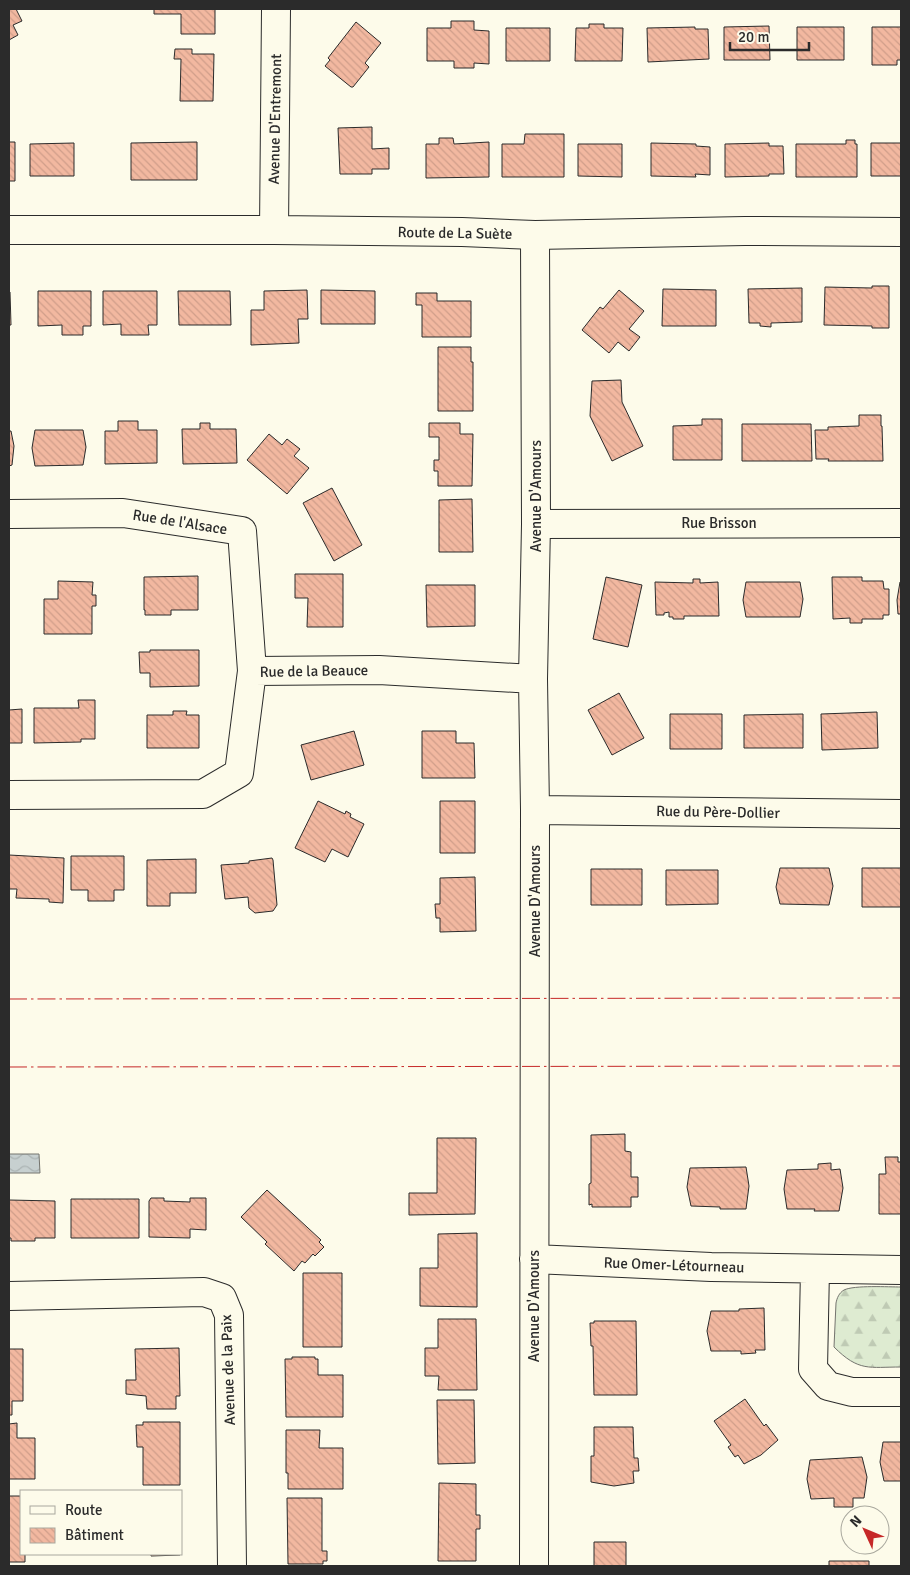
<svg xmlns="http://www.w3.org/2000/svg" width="910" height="1575" font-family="Signika,sans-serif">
	<defs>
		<pattern id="forest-firs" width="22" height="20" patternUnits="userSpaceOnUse" patternTransform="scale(1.25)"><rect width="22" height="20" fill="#deebd1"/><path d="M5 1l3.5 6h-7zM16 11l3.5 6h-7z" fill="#bfcab4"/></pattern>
		<pattern id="water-waves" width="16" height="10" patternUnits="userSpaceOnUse" patternTransform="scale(1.25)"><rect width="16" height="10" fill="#c7d0d0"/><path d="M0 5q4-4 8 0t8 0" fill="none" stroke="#abb3b3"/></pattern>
		<pattern id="building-back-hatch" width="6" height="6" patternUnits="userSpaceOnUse" patternTransform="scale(1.25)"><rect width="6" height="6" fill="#f2b8a0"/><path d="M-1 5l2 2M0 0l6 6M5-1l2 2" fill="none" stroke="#d09e8a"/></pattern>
	</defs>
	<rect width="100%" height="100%" fill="#fdfbea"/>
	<path fill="url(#forest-firs)" stroke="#74746e" d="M901,1287V1367C869,1367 859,1372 834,1347L836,1303C837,1298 839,1293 844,1290C854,1285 889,1287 901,1287Z"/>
	<path fill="url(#water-waves)" stroke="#74746e" d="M9,1154H39L40,1173H9Z"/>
	<path fill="url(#building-back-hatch)" stroke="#2b2b2b" d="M9,9H16L22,21L13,25L18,35L9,40Z
		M154,9H215V34H181V14H154Z
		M451,21H474V30L489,31V64L474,63V68H454V61H427V28H451Z
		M356,22L381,43L365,63L369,67L353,87H351L325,66L330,60L328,58Z
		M589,24H604V28H623L622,61H575L576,28H589Z
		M769,26L770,60H724V27Z
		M695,27V29H708L709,59L648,62L647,28Z
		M797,27H844V60H797Z
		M872,27H901V60H897V65H872Z
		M506,28H550V61H506Z
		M175,49H192V54H214L213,101H180L181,59H174Z
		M372,127V149L389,148V169H372V174H340L338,128Z
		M525,134H564V177H502V144H524Z
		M439,138H453L454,144L489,142V177L426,178V144H439Z
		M846,140H855V144H857V177H796V144H846Z
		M9,142H15V181H9Z
		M197,142V180H131V143Z
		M74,143V176H30V144Z
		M651,143L696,144V146L710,147V175L695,174L696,177L651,176Z
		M769,143V146H783L784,174H769V176L725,177V144Z
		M871,143H901V176H871Z
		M578,144H622V177L578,176Z
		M872,286H889V328H872V326L824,325L825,287L872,288Z
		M802,288V322L771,323V327L760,326V323H749L748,289Z
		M663,289L716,290V326H662Z
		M307,290L308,319H298L299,343L251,345V310H264V291Z
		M321,290L375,291V324H321Z
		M619,290L644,311L629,329L640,337L629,351L618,342L609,353L582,330L600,307L603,309Z
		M38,291H91V326H83V335H62V325L38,326Z
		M103,291H157V325H148L149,335H121V324L103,325Z
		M178,291H230L231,325H179Z
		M9,292H10L11,325H9Z
		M416,293H437V301H471V337H422V305H416Z
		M438,347H471V362H473V411H438Z
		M621,380L622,402L643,446L612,461L590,416L592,381Z
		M859,415H881V426H882L883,461H828L829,459H816L815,430H828V427L859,426Z
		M702,419H722V460H673V426L702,425Z
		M118,421H138V430H157V463L105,464V431H118Z
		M200,423H210V429H236L237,463L183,464L182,429H200Z
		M429,423H460V434H473L472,486H438V471H434V460H439V437H429Z
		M742,424H811L812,461H742Z
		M35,430H83L86,447L83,465L35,466L32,448Z
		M9,431H11L14,446L12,465L9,466Z
		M269,434L282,445L287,439L300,449L294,456L309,468L287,494L247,460Z
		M332,488L362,545L334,561L303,503Z
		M472,499L473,552H439V500Z
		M295,574H343V627H307L308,598H295Z
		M198,576V610H171V615H145V610H144V577Z
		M606,577L642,585L628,647L593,639Z
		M832,577H862V581H883L884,589H889V615H883V619H862V623H850V618L833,619Z
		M693,579H700V583L718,582L719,616H684V619H673V617H669V612L664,613V615H656L655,582L693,583Z
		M58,581L93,582L92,595H96V606H92V634H44V599H58Z
		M746,582H800L803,599L800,617H746L743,600Z
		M900,582H901V614H898L897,600Z
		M426,585H475V626L427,627Z
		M150,650H199V686L150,687V673H140L139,652H150Z
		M619,693L644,738L612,755L588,710Z
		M78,700H95V739H81V742L34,743V708H79Z
		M22,709V743H9V710Z
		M173,711H187L186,715H199V748H147V715H173Z
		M877,712L878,748L822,750L821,714Z
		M670,714H722V749H670Z
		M803,714V748H744V715Z
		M354,731L364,765L311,780L301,745Z
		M422,731H456V743H474L475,778H422Z
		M318,801L345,814L346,811L351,814L350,817L364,824L348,857L332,849L325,862L295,848Z
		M440,801H475V853H440Z
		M9,855L64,858L63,903L49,902V899L16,898L17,889H9Z
		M71,856H124V890H114V901H88V890H71Z
		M272,858L273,860L277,905L273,911L255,913L249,908L248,897L225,899L221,865L249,863V861Z
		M196,859V893H170V906H147V860Z
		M780,868H829L833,886L829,905L780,904L776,887Z
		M862,868H901V907H862Z
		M591,869H642V905H591Z
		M666,870H718V904L666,905Z
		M475,877L476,931L440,932V918H436L435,904H440V878Z
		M625,1134V1151L631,1152V1177H638V1197H631V1207H592V1204L589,1205V1184L591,1183V1135Z
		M437,1138H476L475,1214L409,1215V1193H437Z
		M885,1157H898V1162H901V1214H879V1174H886Z
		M831,1163V1170L840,1169L843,1188L839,1211H814L815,1209H787L784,1189L787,1170L818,1169V1164Z
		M746,1167L749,1186L746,1209H720V1207L691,1206L687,1187L690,1168Z
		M267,1190L321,1240L319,1242L324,1247L315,1256L313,1254L305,1263L302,1261L294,1271L265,1244L267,1242L241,1217Z
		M151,1198H164V1201L190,1202V1198H206V1230L190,1229V1238L149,1237V1201Z
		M71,1199H139V1238H71Z
		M9,1200L55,1201V1238H35V1241H11V1238H9Z
		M477,1233V1307L420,1306V1268H438V1234Z
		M303,1273H342V1347H303Z
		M764,1308L765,1350H755L756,1353L741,1354V1351H711L707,1331L711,1311H739V1309Z
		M438,1319H476L477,1390H438L439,1376H425V1348H438Z
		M594,1321H636L637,1395H594L593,1346H591L590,1323H594Z
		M179,1348L180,1396H176V1409H147L146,1396L126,1394V1380H136L135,1349Z
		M9,1349H23V1401H12V1415H9Z
		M292,1357H315V1359H318V1375H343V1417H286L285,1359H292Z
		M745,1399L764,1426L766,1424L778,1440L761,1455L744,1464L738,1455L735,1457L728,1447L731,1445L714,1421Z
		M437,1400H474L475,1463L438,1464Z
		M143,1422H180V1485H143V1447H137L136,1425H143Z
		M17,1423V1438H35V1479H9V1424Z
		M594,1427H633L634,1458H638L639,1471H633L634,1483L614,1486L591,1482V1456H594Z
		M286,1430H320L319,1448H343V1489H288V1473H286Z
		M883,1442H901V1481H884L880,1462Z
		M862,1457L867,1477L864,1498H853V1507H834V1498L811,1499L807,1479L810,1460Z
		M439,1483L476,1484V1515H480V1529H476V1561H438Z
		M9,1496H21V1554H25V1562H9Z
		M287,1498H322V1551H327V1561H323V1564H288Z
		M594,1542H626V1566H594Z
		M151,1554H180V1555L151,1556Z
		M829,1561H869V1566H829Z"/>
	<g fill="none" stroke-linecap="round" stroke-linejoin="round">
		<defs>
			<path id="minor" d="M9,230H274L462,232L535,235L745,231L901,232
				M274,230L276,9
				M9,514L123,513L242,531L252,671L239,773L203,794L9,795
				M536,524L901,523
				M252,671L379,670L533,679
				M535,810L901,814
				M534,1259L711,1267L901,1270
				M815,1269L813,1369L828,1386L852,1392H901
				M9,1296L204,1292L222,1298L229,1315L232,1566
				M534,1566L535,810L533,679L536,524L535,235"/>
		</defs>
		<use href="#minor" stroke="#2b2b2b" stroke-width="30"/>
		<use href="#minor" stroke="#fdfbea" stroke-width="28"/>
		<path stroke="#c62828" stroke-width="1" stroke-dasharray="18 4 2.5 4" stroke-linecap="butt" d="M9,999L901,998
			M9,1067L901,1066"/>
	</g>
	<g text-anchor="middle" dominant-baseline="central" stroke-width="4" stroke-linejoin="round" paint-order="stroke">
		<g font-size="15" fill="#2b2b2b" stroke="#fdfbea">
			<text transform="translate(275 119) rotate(-89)">Avenue D'Entremont</text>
			<text transform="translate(455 233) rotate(1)">Route de La Suète</text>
			<text transform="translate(536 496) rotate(-90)">Avenue D'Amours</text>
			<text transform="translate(180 522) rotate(9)">Rue de l'Alsace</text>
			<text x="719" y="523">Rue Brisson</text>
			<text transform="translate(314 671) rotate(-1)">Rue de la Beauce</text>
			<text transform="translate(718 812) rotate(1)">Rue du Père-Dollier</text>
			<text transform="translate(535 901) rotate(-90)">Avenue D'Amours</text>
			<text transform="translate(674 1265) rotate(2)">Rue Omer-Létourneau</text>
			<text transform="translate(534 1306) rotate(-90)">Avenue D'Amours</text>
			<text transform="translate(228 1370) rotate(-92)">Avenue de la Paix</text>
		</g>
	</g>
	<rect width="910" height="1575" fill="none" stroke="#2b2b2b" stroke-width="20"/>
	<rect x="20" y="1490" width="162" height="65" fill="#fdfbea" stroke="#a9a89e"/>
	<rect x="30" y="1506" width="25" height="8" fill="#fdfbea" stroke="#a9a89e"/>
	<text x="65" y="1515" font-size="15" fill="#2b2b2b">Route</text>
	<rect x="30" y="1528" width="25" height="15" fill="url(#building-back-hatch)" stroke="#a9a89e"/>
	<text x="65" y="1540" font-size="15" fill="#2b2b2b">Bâtiment</text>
	<g transform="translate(865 1530) rotate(314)"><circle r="24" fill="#fdfbea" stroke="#a9a89e"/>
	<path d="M0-4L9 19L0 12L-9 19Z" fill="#c62828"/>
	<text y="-8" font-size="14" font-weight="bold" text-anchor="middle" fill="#2b2b2b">N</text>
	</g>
	<path d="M730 42v8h79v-8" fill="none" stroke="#2b2b2b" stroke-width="2.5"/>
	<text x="738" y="42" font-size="15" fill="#2b2b2b" stroke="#fdfbea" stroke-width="4" paint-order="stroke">20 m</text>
</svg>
